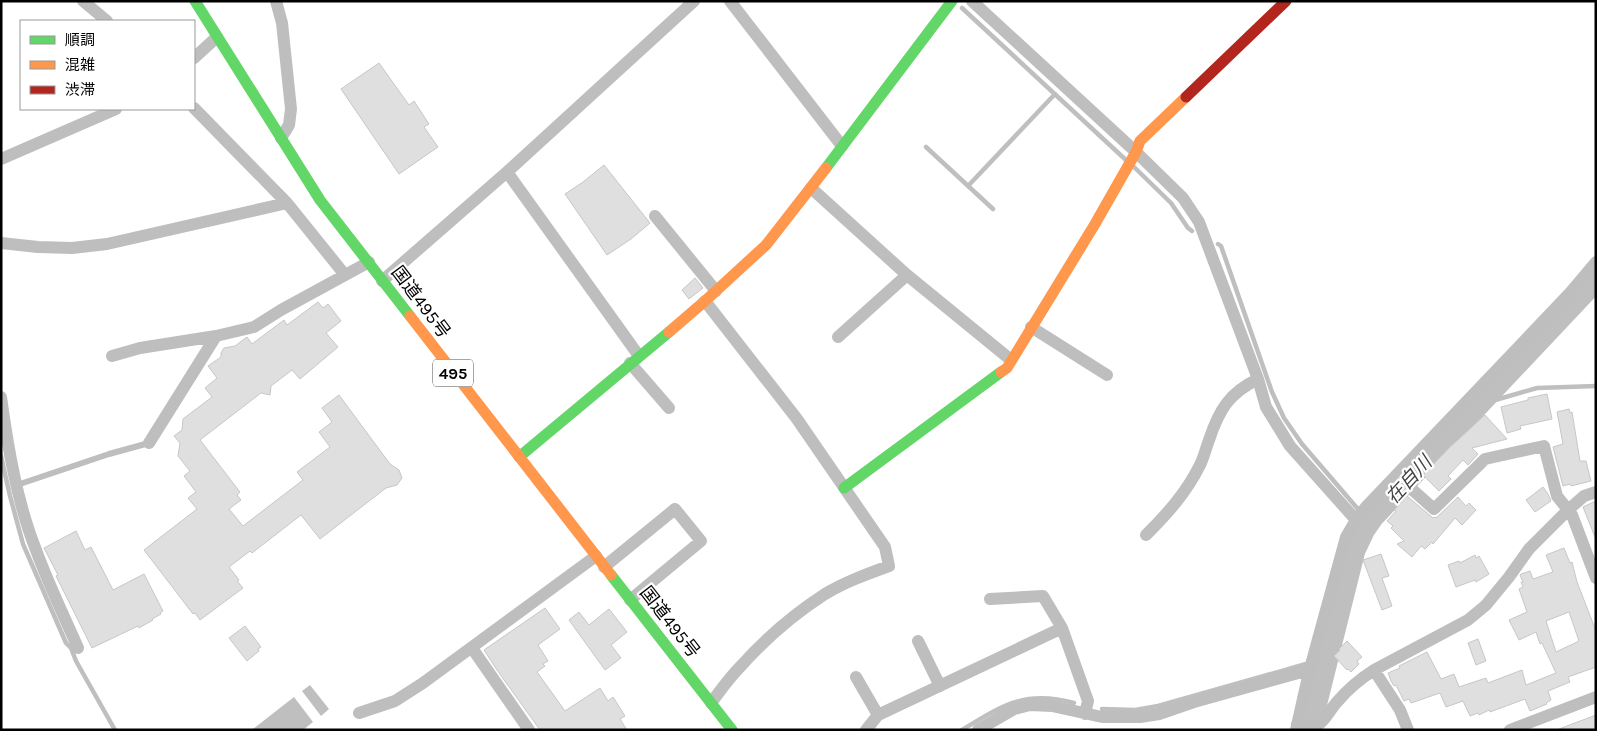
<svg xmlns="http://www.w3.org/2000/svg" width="1597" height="731" font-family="Karla,'Noto Sans JP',sans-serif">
	<rect width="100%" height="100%" fill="#fff"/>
	<path fill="#bfbfbf" d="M310,685L329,709L321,716L302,691Z
		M294,697L313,722L303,730H254L253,729Z"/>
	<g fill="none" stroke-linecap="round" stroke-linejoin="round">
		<path stroke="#bfbfbf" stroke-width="4.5" d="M962,8L1127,161
			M926,147L993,209
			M1133,166L1171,203L1188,228L1192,231
			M968,186L1055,94
			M1218,244L1221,246L1272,392L1284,418L1302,444L1357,508
			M1478,405L1537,388L1596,386
			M1,456L10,496L23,544L66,643L71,648L76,661L115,730
			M1102,709L1135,710L1158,706L1306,664
			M962,730C1003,705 1025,690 1074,703"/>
		<path stroke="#bfbfbf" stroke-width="25" d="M1308,730L1353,550L1363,529L1372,516L1596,278"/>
	</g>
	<path fill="#dfdfdf" stroke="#c7c7c7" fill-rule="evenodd" d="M379,63L409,105L414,101L429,124L424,127L438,147L399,174L341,89Z
		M604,165L650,223L631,239L607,255L565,194L583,182Z
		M695,278L703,288L689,299L682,290Z
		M318,302L323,308L328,304L341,321L326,333L338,347L300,379L292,370L271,386L270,395L261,393L200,440L240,492L237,495L241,500L229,509L243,526L303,480L297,472L330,447L319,432L332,422L322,408L339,395L390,464L399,470L402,478L397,485L386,488L320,539L301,515L252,553L250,551L229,567L239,580L237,581L243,588L200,620L195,613L193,614L144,550L197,509L188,498L196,492L184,476L190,471L178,456L180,443L174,436L182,430L183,419L212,397L205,388L217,378L208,366L221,357V353L224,348L235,346L247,337L252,344L284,320L287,325Z
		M1547,394L1552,419L1520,426L1521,429L1507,433L1501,407L1528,400V398Z
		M1569,409L1570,413L1572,412L1580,461H1586L1591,481L1571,486L1570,484L1563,486L1553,447L1563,444L1557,412Z
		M1485,415L1507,439L1472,448L1478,454L1468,465L1463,460L1448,476L1451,479L1439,491L1423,475L1449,448Z
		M1543,487L1548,494L1551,501L1535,512L1526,500Z
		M1407,496L1433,518L1435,517L1436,518L1458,497L1466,506L1469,503L1476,510L1462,525L1455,518L1433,544L1432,542L1425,549L1421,546L1412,557L1397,544L1404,541L1391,528L1393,526L1387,521L1396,511L1394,510Z
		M1596,501V537H1595L1583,507Z
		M76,531L85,550L91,547L113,590L144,574L163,611L160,613L161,614L152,619L153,620L139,628L138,626L92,648L56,576L58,575L44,548Z
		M1564,548L1570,563L1572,562L1577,582L1596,631V667L1568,677L1570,682L1548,691L1551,700L1546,703L1547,704L1530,711L1525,699L1490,712L1489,710L1479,715L1478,713L1470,716L1463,701L1446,707L1440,693L1411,703L1409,699L1404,701L1396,685L1394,686L1391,681L1388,673L1400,668L1399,666L1427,652L1441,679L1454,674L1459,687L1486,678L1488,683L1522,670L1526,685L1556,673L1542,643L1540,644L1536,632L1519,640L1509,620L1527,612L1519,589L1523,587L1521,582H1523L1520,575L1521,574L1530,571L1533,579L1553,572L1546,555ZM1569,612L1579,641L1556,652L1546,621Z
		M1381,554L1389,576L1382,578L1392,606L1382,610L1363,560Z
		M1475,555L1476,558L1479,556L1489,574L1476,582L1475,580L1456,587L1448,565L1459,561L1460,563Z
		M545,608L560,629L538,645L548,661L543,664L545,666L537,672L565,711L600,688L608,701L613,697L625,716L620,719L627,730H540L497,670L484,650Z
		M609,609L627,632L611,645L621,658L605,670L569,620L579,612L589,625Z
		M245,626L261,647L258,649L259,651L247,661L229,638Z
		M1478,639L1486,661L1476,665L1468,643Z
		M1347,641L1362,657L1357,661L1359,664L1351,672L1348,669L1347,670L1334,656L1340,650L1339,649Z
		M1596,715V730H1559V729Z"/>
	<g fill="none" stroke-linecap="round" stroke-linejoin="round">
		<path stroke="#bebebe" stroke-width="6" d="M17,485L109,454L149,443"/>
		<path stroke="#bebebe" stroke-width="12" d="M83,1L107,21
			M276,1L282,23L291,109L289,125L281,138
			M730,1L842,146
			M972,1L1136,152L1183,198L1199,222L1258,379L1266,407L1290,446L1356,520
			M194,58L217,37
			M194,108L287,203L345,275
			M1,159L116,109
			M507,172L639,356
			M811,188L907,275L1011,360
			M655,216L716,291
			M1,243L38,247L72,248L107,244L287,203
			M382,281L507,172L694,1
			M705,301L797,419L885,547L889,566C867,574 845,582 825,594C794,614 765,639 740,667C729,678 720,691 711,703
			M1031,327L1107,375
			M838,337L907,275
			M112,356L140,348L216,336
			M630,363L669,408
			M1,397C8,448 17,502 36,550C48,583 64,616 78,648
			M149,443L216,336L254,327L281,310L369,262
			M1397,476L1434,509L1485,459L1544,446L1557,496L1572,515L1596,578
			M1146,535C1168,513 1186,493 1200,465C1204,457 1206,448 1209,440C1219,410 1229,393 1258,379
			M604,567L675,509L701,541L630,600
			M990,599L1043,596L1062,628L1088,701L1085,714
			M918,641L940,686
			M472,648L529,730
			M1374,670L1400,710L1408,730
			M856,677L878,715
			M359,713L395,701L423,683L596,556
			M1297,724L1313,728C1324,723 1329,711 1337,702C1348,689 1360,679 1374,670L1468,620L1486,605L1509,577L1529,549L1568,510L1584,496L1596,492
			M866,730L878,715L1062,628
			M978,730L1014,709L1030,705L1052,706L1102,717H1140L1159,714L1194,702L1302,672H1309
			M1296,730L1309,672L1346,537L1356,520L1366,507L1569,294L1596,262
			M1510,730L1596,697"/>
		<path stroke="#63d668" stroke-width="11" d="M195,1L320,200L410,316
			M826,168L952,1
			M519,457L669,332
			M844,488L1001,372
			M611,575L732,730"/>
		<path stroke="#ff974d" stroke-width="11" d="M410,316L611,575
			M669,332L705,301L766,245L826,168
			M1001,372L1007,368L1095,224L1136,152L1140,141L1186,97"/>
		<path stroke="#b3261e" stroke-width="11" d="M1186,97L1286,1"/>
	</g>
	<g text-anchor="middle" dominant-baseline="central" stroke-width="4.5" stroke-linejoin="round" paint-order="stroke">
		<rect fill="#fff" stroke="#4c4c4c" stroke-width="1" x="433" y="359.5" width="40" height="27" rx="4"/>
		<g font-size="16" font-weight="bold" fill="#000">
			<text x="453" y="373">495</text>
		</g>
		<g font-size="18" fill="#000" stroke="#fff">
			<text transform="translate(421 302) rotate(53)">国道495号</text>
			<text transform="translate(670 622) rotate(52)">国道495号</text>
		</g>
		<g font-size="19" font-style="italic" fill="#444" stroke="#fff">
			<text transform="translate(1409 480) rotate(-47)">在自川</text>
		</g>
	</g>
	<rect width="1597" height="731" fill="none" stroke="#000000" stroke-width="5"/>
	<rect x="20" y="20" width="175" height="90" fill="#ffffff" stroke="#999999"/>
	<rect x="30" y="36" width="25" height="8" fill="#63d668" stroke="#999999"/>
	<text x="65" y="45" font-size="15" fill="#000000">順調</text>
	<rect x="30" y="61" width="25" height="8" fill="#ff974d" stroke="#999999"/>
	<text x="65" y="70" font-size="15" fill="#000000">混雑</text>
	<rect x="30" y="86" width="25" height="8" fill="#b3261e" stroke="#999999"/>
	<text x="65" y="95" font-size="15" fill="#000000">渋滞</text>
</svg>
